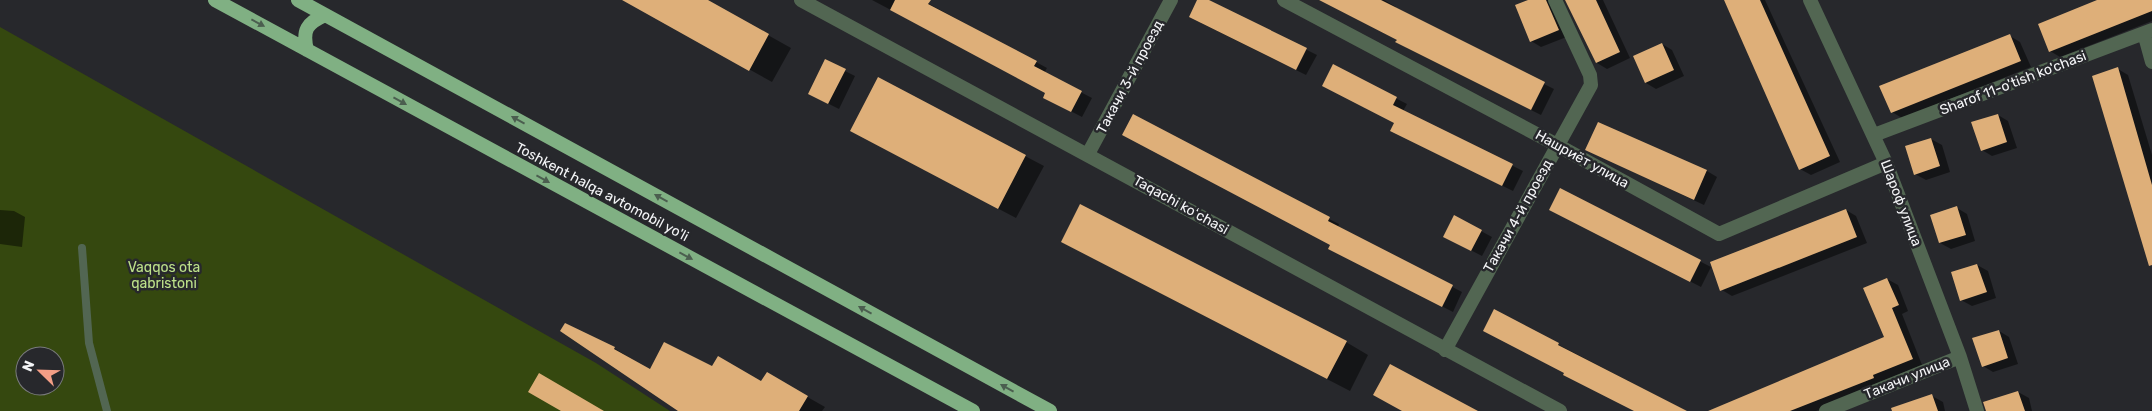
<svg xmlns="http://www.w3.org/2000/svg" width="2152" height="411" font-family="Rubik,sans-serif">
	<rect width="100%" height="100%" fill="#27282c"/>
	<path fill="#35480f" fill-rule="evenodd" d="M0,27L596,363L670,411H0ZM25,356H55V386H25Z"/>
	<path fill="#0007" d="M624,0H705L791,48L772,82Z
		M872,0H922L1036,62L1047,68L1044,73L1092,98L1082,117L1055,103L1047,93Z
		M1199,0H1207L1317,55L1306,75L1201,23Z
		M1319,0H1384L1396,7L1395,9L1554,89L1541,115L1407,48L1398,40Z
		M1531,0H1560L1569,36L1541,47L1531,41Z
		M1565,0H1603L1630,58L1607,69L1597,63Z
		M1724,0H1765L1840,162L1811,175L1800,169Z
		M2103,0H2152V21L2060,57L2050,51Z
		M2010,36L2020,42L2031,67L1902,118L1892,112Z
		M1662,44L1672,50L1684,76L1656,89L1646,83Z
		M1333,66L1407,104L1403,111L1523,171L1513,191L1402,136L1395,123Z
		M2118,69L2128,75L2152,155V263Z
		M845,71L855,76L839,109L819,99Z
		M1998,115L2008,121L2017,148L1992,156L1982,150Z
		M1124,135L1329,219L1339,224L1338,227L1462,292L1453,312L1340,254L1331,245Z
		M1931,139L1942,145L1950,172L1926,180L1915,174Z
		M870,141L1025,156L1044,166L1016,218Z
		M1587,150L1707,171L1717,177L1704,205Z
		M1560,190L1711,267L1701,287L1561,215Z
		M1957,208L1967,214L1975,241L1951,249L1940,243Z
		M0,210L14,211L25,217L22,247L0,244Z
		M1846,210L1856,216L1867,243L1732,296L1722,290Z
		M1455,217L1492,237L1482,256L1455,242Z
		M1062,242L1346,342L1368,355L1350,391Z
		M1977,265L1988,271L1996,298L1972,306L1961,300Z
		M1887,279L1898,285L1908,311L1902,314L1922,365L1883,381L1884,384L1816,411H1711L1885,338Z
		M1494,311L1686,411H1637Z
		M562,330L614,348L651,371L713,368L762,383L767,374L825,407L822,411H680Z
		M1999,331L2009,337L2018,364L1993,372L1983,366Z
		M2018,392L2029,398L2032,411H1997Z
		M1932,396L1943,402L1945,411H1899Z"/>
	<path fill="#deaf79" d="M622,0H708L769,34L749,71Z
		M895,0H931L928,4L1037,61L1034,66L1082,91L1071,112L1043,98L1045,93L890,10Z
		M1197,0H1209L1307,48L1296,70L1189,17Z
		M1319,0H1381L1545,82L1531,110L1395,42L1397,40Z
		M1528,0H1546L1559,30L1530,42L1515,5Z
		M1565,0H1596L1620,52L1596,63Z
		M1724,0H1760L1830,156L1799,170Z
		M2097,0H2152V11L2049,52L2038,24Z
		M2010,34L2021,61L1891,113L1879,86Z
		M1662,43L1674,70L1645,83L1633,56Z
		M825,59L846,69L828,104L808,94Z
		M1333,64L1397,97L1393,105L1513,164L1502,186L1390,131L1394,123L1322,86Z
		M2118,67L2152,185V265L2149,266L2092,76Z
		M878,77L1026,155L998,209L850,131Z
		M1133,114L1330,217L1328,221L1453,285L1442,307L1328,249L1330,245L1122,135Z
		M1998,114L2007,142L1981,151L1971,122Z
		M1598,122L1707,170L1694,200L1585,150Z
		M1931,138L1940,166L1914,175L1905,146Z
		M1560,188L1701,260L1690,282L1549,210Z
		M1080,204L1347,341L1327,379L1061,242Z
		M1957,206L1966,235L1939,243L1930,215Z
		M1846,209L1857,237L1720,291L1710,262Z
		M1454,215L1482,230L1471,251L1443,237Z
		M1977,264L1987,292L1960,301L1951,272Z
		M1887,278L1899,305L1892,308L1913,359L1873,375L1874,378L1790,411H1708L1884,337L1863,288Z
		M1494,309L1559,343L1558,345L1687,411H1634L1563,375L1564,373L1483,331Z
		M565,323L615,347L614,349L650,369L664,342L712,366L718,356L761,381L767,372L808,396L799,411H678L560,331Z
		M1999,330L2008,358L1982,367L1972,338Z
		M1390,364L1478,411H1402L1373,395Z
		M539,373L604,411H561L528,392Z
		M2018,391L2025,411H1986L1983,402Z
		M1932,394L1938,411H1892L1891,408Z"/>
	<g fill="none" stroke-linecap="round" stroke-linejoin="round">
		<path stroke="#526652" stroke-width="8" d="M82,248L89,343L107,411"/>
		<path stroke="#526652" stroke-width="14" d="M801,0L1560,411
			M1284,0L1557,145L1719,234L1886,163
			M1810,0L1886,163L1960,357L1977,411
			M2144,33L2152,62
			M1874,135L2152,30
			M1088,154L1171,0
			M1445,350L1591,85L1590,75L1555,0
			M1826,411L1960,357"/>
		<path stroke="#80b083" stroke-width="14" d="M215,0L973,411
			M298,0L1050,411
			M307,50C302,30 307,23 325,15"/>
	</g>
	<defs><path id="oneway-solid" d="M-6-.8H1V-3.2L6.5 0L1 3.2V.8H-6Z" transform="scale(1.25)"/></defs>
	<g fill="#4b5e4f">
		<use href="#oneway-solid" transform="translate(258 23) rotate(28)"/>
		<use href="#oneway-solid" transform="translate(400 101) rotate(29)"/>
		<use href="#oneway-solid" transform="translate(518 120) rotate(-151)"/>
		<use href="#oneway-solid" transform="translate(543 179) rotate(29)"/>
		<use href="#oneway-solid" transform="translate(661 198) rotate(-151)"/>
		<use href="#oneway-solid" transform="translate(686 256) rotate(28)"/>
		<use href="#oneway-solid" transform="translate(865 310) rotate(-151)"/>
		<use href="#oneway-solid" transform="translate(1007 388) rotate(-151)"/>
	</g>
	<g text-anchor="middle" dominant-baseline="central" stroke-width="5" stroke-linejoin="round" paint-order="stroke">
		<g font-size="14" fill="#f4f5f7" stroke="#27282c">
			<text transform="translate(1130 77) rotate(-62)">Такачи 3-й проезд</text>
			<text transform="translate(2013 83) rotate(-21)">Sharof 11-o'tish ko'chasi</text>
			<text transform="translate(1582 159) rotate(29)">Нашриёт улица</text>
			<text transform="translate(602 192) rotate(28)">Toshkent halqa avtomobil yo'li</text>
			<text transform="translate(1901 203) rotate(69)">Шароф улица</text>
			<text transform="translate(1181 205) rotate(29)">Taqachi koʻchasi</text>
			<text transform="translate(1518 216) rotate(-61)">Такачи 4-й проезд</text>
			<text transform="translate(1907 378) rotate(-22)">Такачи улица</text>
		</g>
		<g font-size="14" fill="#bde18a" stroke="#27282c">
			<text x="164" y="267">Vaqqos ota<tspan x="164" dy="16">qabristoni</tspan></text>
		</g>
	</g>
	<g transform="translate(40 371) rotate(293)"><circle r="24" fill="#27282c" stroke="#797a7d"/>
	<path d="M0-4L9 19L0 12L-9 19Z" fill="#f49e86"/>
	<text y="-8" font-size="14" font-weight="bold" text-anchor="middle" fill="#f4f5f7">N</text>
	</g>
</svg>
